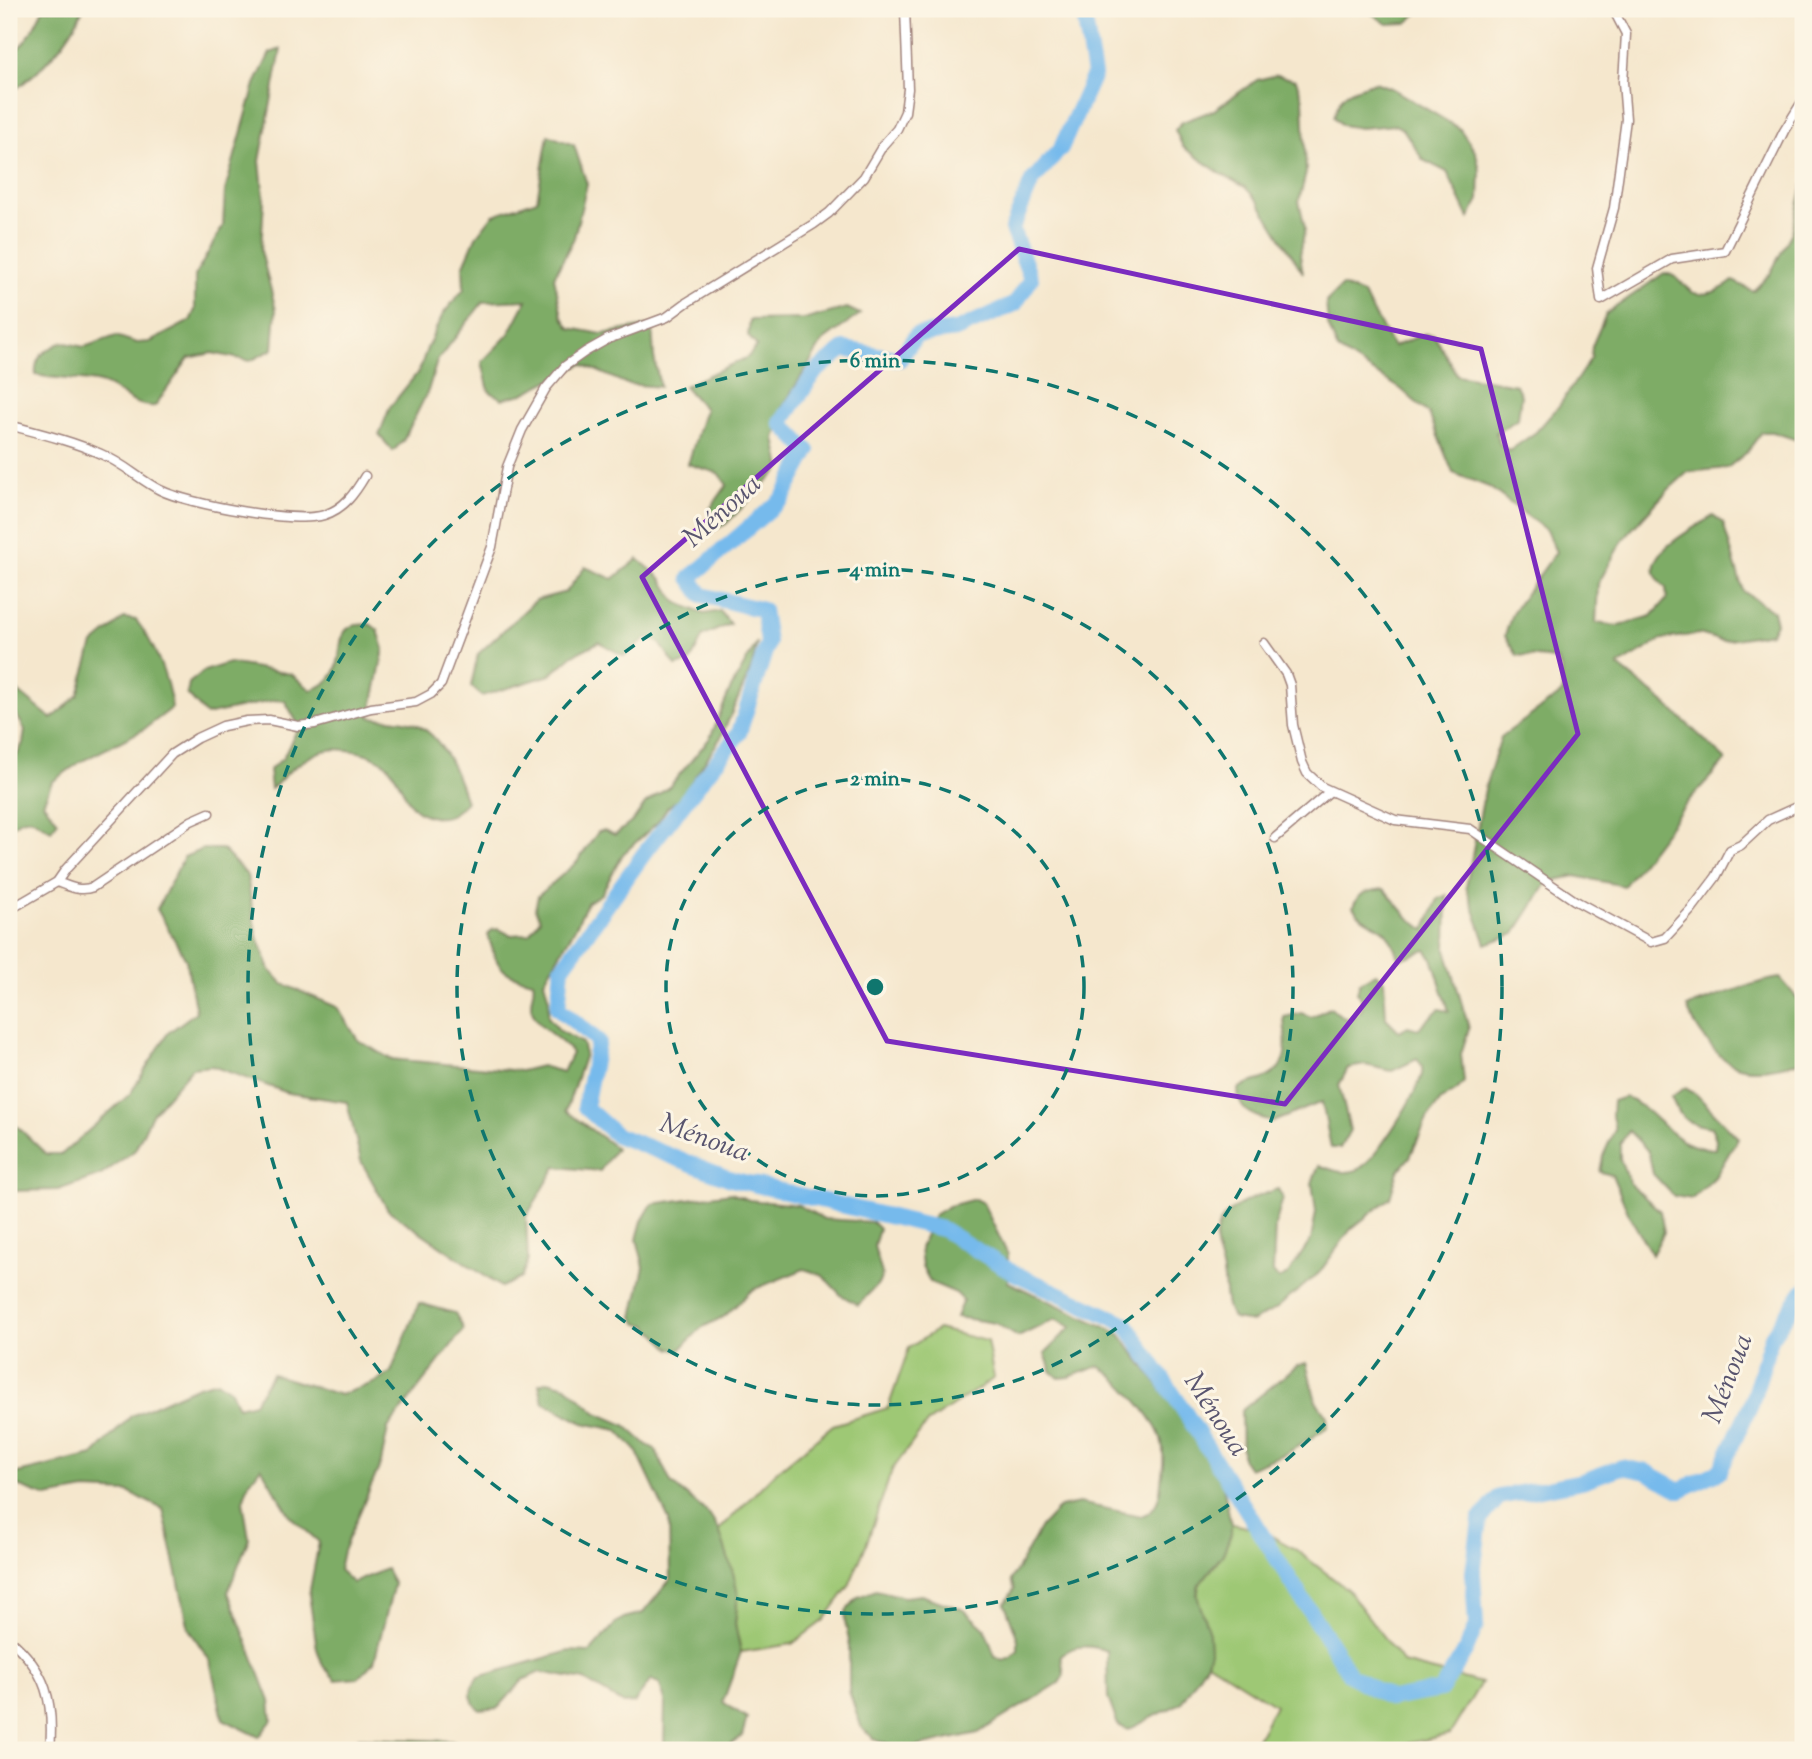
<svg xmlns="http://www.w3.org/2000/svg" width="1812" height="1759" font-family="'Sorts Mill Goudy',serif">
	<rect width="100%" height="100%" fill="#fcf5e5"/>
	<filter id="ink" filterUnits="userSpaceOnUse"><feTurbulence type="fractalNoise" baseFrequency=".0143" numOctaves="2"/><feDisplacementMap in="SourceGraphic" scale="14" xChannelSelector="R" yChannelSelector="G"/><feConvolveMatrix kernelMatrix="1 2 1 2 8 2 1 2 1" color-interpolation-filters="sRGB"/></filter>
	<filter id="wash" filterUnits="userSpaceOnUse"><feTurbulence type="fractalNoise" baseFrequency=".00686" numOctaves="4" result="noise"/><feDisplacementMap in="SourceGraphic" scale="28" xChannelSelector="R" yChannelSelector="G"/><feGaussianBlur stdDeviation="1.57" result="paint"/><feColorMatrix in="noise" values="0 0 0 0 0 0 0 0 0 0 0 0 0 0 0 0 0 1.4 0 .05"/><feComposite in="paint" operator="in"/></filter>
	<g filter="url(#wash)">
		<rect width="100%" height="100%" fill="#f5e7cd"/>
		<path fill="#9ec874" stroke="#747450" stroke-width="2" d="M938,1329L987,1341L994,1378L927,1423L892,1470L866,1545L849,1586L824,1620L792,1644L741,1652L735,1624L738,1595L719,1530L776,1472L833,1425L888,1408L909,1348Z
			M1231,1524L1259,1529L1295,1549L1348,1590L1403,1663L1481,1683L1450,1734L1379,1750H1245L1252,1748L1275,1705L1207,1662C1213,1638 1192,1605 1199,1586C1201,1580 1208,1574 1212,1569C1222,1557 1230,1540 1231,1524Z"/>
		<path fill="#7eac66" stroke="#646648" stroke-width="2" d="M43,9H83C68,44 40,72 9,94V54C27,45 34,27 43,9Z
			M1365,9H1422L1407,23L1387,24Z
			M281,49L260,161L264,199L261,251L276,310L273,349L250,361L212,353L189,358L155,406C133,408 122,391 103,384C87,378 56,380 36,375C34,355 46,351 62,342L84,347L116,336L137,343L150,342L190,321L195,310V276L223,226L225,191L255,84L270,53Z
			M1277,75L1296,80L1303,99L1306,173L1299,201L1305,228L1300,255L1303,273L1258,201L1245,187L1221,174L1183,147L1175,130L1182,122L1214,110L1257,80Z
			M1375,82L1393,89L1460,129L1476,153L1480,171L1479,200L1469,218L1447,172L1423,160L1403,129L1395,125L1360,128L1342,125L1334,117C1342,88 1349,92 1375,82Z
			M548,135L574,145L587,184L574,238L554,277L562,316L570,328L602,334L652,325L654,357L660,387L627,384L582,364L523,394L502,399L489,391L482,362L509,334L527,300L483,302L437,361L428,391L403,441L393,451L379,435L390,407L419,371L428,346L443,314L464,289L463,267L476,237L493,215L537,200Z
			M1803,185V458L1797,440L1773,432H1762L1746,453L1727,468L1688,472L1668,490L1623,539L1598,584L1596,623L1617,626L1652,616L1667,599L1666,588C1629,559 1691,530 1713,516L1723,523L1743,591L1773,611L1776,623L1771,633L1723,641L1699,634L1663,639L1618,666L1664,702L1726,760L1690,799L1624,886L1575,876L1548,882L1514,934L1486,944L1466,887L1486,784L1501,737L1562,693V670L1556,659L1517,655L1505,636L1512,613L1556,552L1546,530L1489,487L1453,473L1429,414L1401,389L1338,350L1328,325L1326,302L1342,286L1363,294L1393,347L1424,334L1434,335L1457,375L1516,385L1521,395L1518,419L1496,433L1500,444L1509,451L1536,432L1559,406L1591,358L1592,346L1606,314L1664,273C1690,277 1681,301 1713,292C1722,289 1726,287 1733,281L1753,291L1770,274L1792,232Z
			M847,308L860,314L823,341L782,408L781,423L775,438L781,468L726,524L712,531L710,509L727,485L718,473L688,464L705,409L684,386L748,357L757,346L748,336L750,320L807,319Z
			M638,559L661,578L676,602L704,614L720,611L730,624L703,636L690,662L676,666L659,642L647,638L624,656L599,642L573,655L550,675L482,696L471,686L478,654L536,600L566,592L585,567L613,579Z
			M124,618L136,620C155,644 168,678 172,708L143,730L80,762L52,782L43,803L58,821L51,830L31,818L20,820L9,829V771L23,743L25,730L9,701V688H14L52,719L78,695L93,644Z
			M370,624L378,630L384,649L370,717C384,719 400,719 413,723C442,733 458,776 466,802C456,812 449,819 434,817C404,813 406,786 389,767C377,753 340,746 323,751C312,754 295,766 286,774C281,779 278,784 271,789L269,770L283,758L299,726L285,701L276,700L206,715L187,694L189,683L204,671L229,663L291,674L311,690C355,677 328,634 353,626C358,624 365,625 370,624Z
			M757,642L752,667L721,737L682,796L667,808L658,822L623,854L601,894L587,903L575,928L544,981L549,999L548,1017L560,1031L582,1043L585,1054L566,1111L616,1148L600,1171L556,1167L526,1217L528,1260L521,1278L501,1287L388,1210L361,1161L347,1102L288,1093L212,1066L192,1068L152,1114L135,1150L101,1175L58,1190L9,1191V1122L19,1128L46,1154H62L130,1094L168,1033L196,1012L186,960L157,909L184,857L203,849H222L247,875L256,933L270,970L283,984L337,1007L358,1040L391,1059L521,1071L541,1066L563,1072L572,1053C561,1037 538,1030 532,1010C528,1000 536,991 533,981C498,974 498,967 488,935L492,930L499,929L510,935L529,934L540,919L535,909L538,896L577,862L598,832L604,830L615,835L634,820L645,804L670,786L710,738L730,690Z
			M1384,889L1409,918L1425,930L1438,899L1447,895L1446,950L1469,1028L1461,1054L1464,1082L1457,1090L1441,1100L1427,1119L1410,1157L1398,1171L1390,1198L1351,1229L1319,1273L1277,1308L1252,1322L1234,1319C1223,1307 1226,1289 1223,1273C1222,1264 1217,1255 1216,1246C1211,1210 1252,1198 1278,1189L1283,1198L1275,1226L1273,1272L1279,1279L1288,1274L1311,1240L1316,1212L1312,1183L1319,1165C1332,1170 1343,1175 1357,1170C1374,1163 1418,1092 1422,1074C1423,1067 1421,1064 1417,1059L1392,1071L1365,1065L1348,1068L1339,1085L1350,1130L1340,1148H1331L1322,1102L1273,1122C1254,1116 1237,1112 1238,1089C1246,1083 1254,1082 1263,1079C1293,1067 1285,1042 1284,1017L1302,1013L1311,1017L1330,1008L1346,1019L1355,1016L1362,1009V1000L1357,992L1360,982L1376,973L1384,980L1386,1018L1399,1031L1408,1026L1418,1029L1439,1009L1449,1011L1432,958L1426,950L1401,959C1394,952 1393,940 1386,933C1376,923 1361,921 1353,907C1358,891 1369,891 1384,889Z
			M1780,978C1786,985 1794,993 1798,1001C1807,1017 1807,1047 1798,1062C1780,1067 1754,1073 1736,1066C1716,1058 1694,1027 1687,1007C1718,997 1748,983 1780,978Z
			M1685,1088L1696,1094L1738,1138L1715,1177L1692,1199L1674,1196L1653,1174L1648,1151L1629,1131L1620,1144V1159L1630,1184L1660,1211L1664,1232L1652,1255L1629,1215L1612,1175L1600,1172L1603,1156L1615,1129L1612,1116L1613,1101L1625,1097C1660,1111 1669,1149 1715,1149L1716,1139L1711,1127C1686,1124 1681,1120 1671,1097Z
			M731,1193L749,1200L798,1205L824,1219L872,1222L879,1229L874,1246L882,1274L879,1283L858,1305L841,1295L822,1275L804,1269L752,1290L725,1316L701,1328L680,1350L671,1349L647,1325L638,1324L633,1317L644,1267L637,1239L642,1221L652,1204Z
			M975,1199L983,1203L1008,1255V1282L1120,1334L1178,1412L1223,1485L1231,1524V1534L1223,1554L1199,1585L1197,1595L1209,1633L1210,1652L1207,1662L1181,1703L1128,1730L1118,1725L1108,1698L1107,1651C1090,1645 1076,1644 1061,1655L1064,1675L1059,1683L978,1733L906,1749L878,1741L862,1729L849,1691V1641L845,1621L846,1611L858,1597L876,1590L904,1597L921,1595L964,1610L985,1629L995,1656L1003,1660L1011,1657L1018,1650V1640L1005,1604L1014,1589L1011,1580L1041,1527L1060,1507L1079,1503L1141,1516C1157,1511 1160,1497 1161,1482C1163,1467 1165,1453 1161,1439C1154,1416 1119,1378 1099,1366L1069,1377L1059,1378L1051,1371L1045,1353L1071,1327L1055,1319L1018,1337L995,1323L956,1317L963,1300L956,1293L930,1282L922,1266L920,1248L934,1215L949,1206Z
			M419,1303L455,1313L464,1329L388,1428L381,1463L343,1551L339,1570L353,1583L386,1569L394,1584L374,1662L358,1678L336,1680L323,1666L317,1649L309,1595L319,1542L291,1517L261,1467L249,1483L243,1501L249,1538L228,1592L270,1701L272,1720L259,1737L223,1719L210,1661L189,1629L163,1509L128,1492L86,1490L47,1497L9,1483V1475L93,1455L131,1416L198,1386L217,1381L231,1391L238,1407L254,1403L272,1374L340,1395L376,1382L391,1372Z
			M1306,1363L1316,1401L1327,1416L1328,1427L1287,1453L1249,1468L1242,1458L1241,1411L1297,1366Z
			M548,1381L566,1386L597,1413L625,1425L647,1445L655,1449L671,1483L708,1513L719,1530L734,1576L738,1595L735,1624L741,1652L723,1702L747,1718L742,1736L724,1750H664L665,1700L659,1683L651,1680L634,1703L624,1704L584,1680L540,1672L523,1680L498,1708L480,1710C468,1699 468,1688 479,1677L569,1651L590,1652L616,1623L624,1618L643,1613L670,1580L669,1520L636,1450L617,1430L583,1423L543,1402L539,1384Z
			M358,1738L453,1741L471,1750H350Z"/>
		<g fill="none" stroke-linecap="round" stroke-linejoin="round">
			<path stroke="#76baec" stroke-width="16" d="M1083,9L1094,75L1061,148L1032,181L1012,229L1031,279L1015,304L956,330L916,335L900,359L844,349L815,372L781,423L808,451L782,499L690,578L702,595L763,610L768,642L739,733L643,855L562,968L558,1008L598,1041L585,1107L616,1135L731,1179L942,1229L1014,1273L1126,1324L1183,1409L1350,1675L1391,1699L1441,1690L1466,1650L1476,1625L1473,1573L1480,1520L1499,1497L1582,1481L1622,1467L1647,1472L1680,1490L1720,1471L1751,1404L1772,1336L1803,1291"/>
		</g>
	</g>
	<g filter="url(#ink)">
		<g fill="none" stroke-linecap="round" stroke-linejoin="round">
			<defs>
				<path id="minor" d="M1613,9L1626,34L1623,82L1626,119L1614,208L1597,268L1601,300L1672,259L1725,251L1784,131L1803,100
					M9,425C39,433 72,441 101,454C123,463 140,480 160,490C188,504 295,524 324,515C344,509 355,493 365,476
					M1264,643L1286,674L1290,685L1293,725L1302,762L1307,773L1322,787L1395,820L1470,829L1574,900L1651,942L1665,938L1691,910L1716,877L1730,850L1741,845L1768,820L1803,804
					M1275,838L1329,792
					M57,882C70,887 80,892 93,887L191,821L209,813
					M9,910L57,882L66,869L172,754L197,738L223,726L247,721L269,720L298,726L315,724L371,708L416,702L431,694L441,684L492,547L507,467L522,430L546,388L565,366L585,352L608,339L667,317L686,303L814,224L829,213L864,177L883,145L897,129L905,112L908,89L905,9
					M9,1639C47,1671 54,1702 50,1750"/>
			</defs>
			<use href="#minor" stroke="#a0837c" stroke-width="11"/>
			<use href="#minor" stroke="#fff" stroke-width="8"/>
		</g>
	</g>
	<path fill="none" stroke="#7b2cbf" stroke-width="5" stroke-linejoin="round" d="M1019,249L1481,349L1578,734L1285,1104L887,1041L642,577Z"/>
	<g fill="none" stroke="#0f766e" stroke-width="3.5" stroke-dasharray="12 9">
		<circle cx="875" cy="987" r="209"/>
		<circle cx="875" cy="987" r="418"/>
		<circle cx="875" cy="987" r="627"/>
	</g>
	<g text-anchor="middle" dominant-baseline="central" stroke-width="6" stroke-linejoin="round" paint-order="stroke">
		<g font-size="28" font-style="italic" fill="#59556f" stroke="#fcf5e5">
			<text transform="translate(723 512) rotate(-42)">Ménoua</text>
			<text transform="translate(704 1139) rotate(20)">Ménoua</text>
			<text transform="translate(1729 1379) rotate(-69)">Ménoua</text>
			<text transform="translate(1215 1415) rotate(57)">Ménoua</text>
		</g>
	</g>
	<circle cx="875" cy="987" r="10" fill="#0f766e" stroke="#fcf5e5" stroke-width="3.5"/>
	<g font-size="21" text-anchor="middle" font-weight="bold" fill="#0f766e" stroke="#fcf5e5" stroke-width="6" stroke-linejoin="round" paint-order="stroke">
		<text x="875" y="367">6 min</text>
		<text x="875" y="576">4 min</text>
		<text x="875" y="785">2 min</text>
	</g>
	<rect width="1812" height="1759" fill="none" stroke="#fcf5e5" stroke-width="35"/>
</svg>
